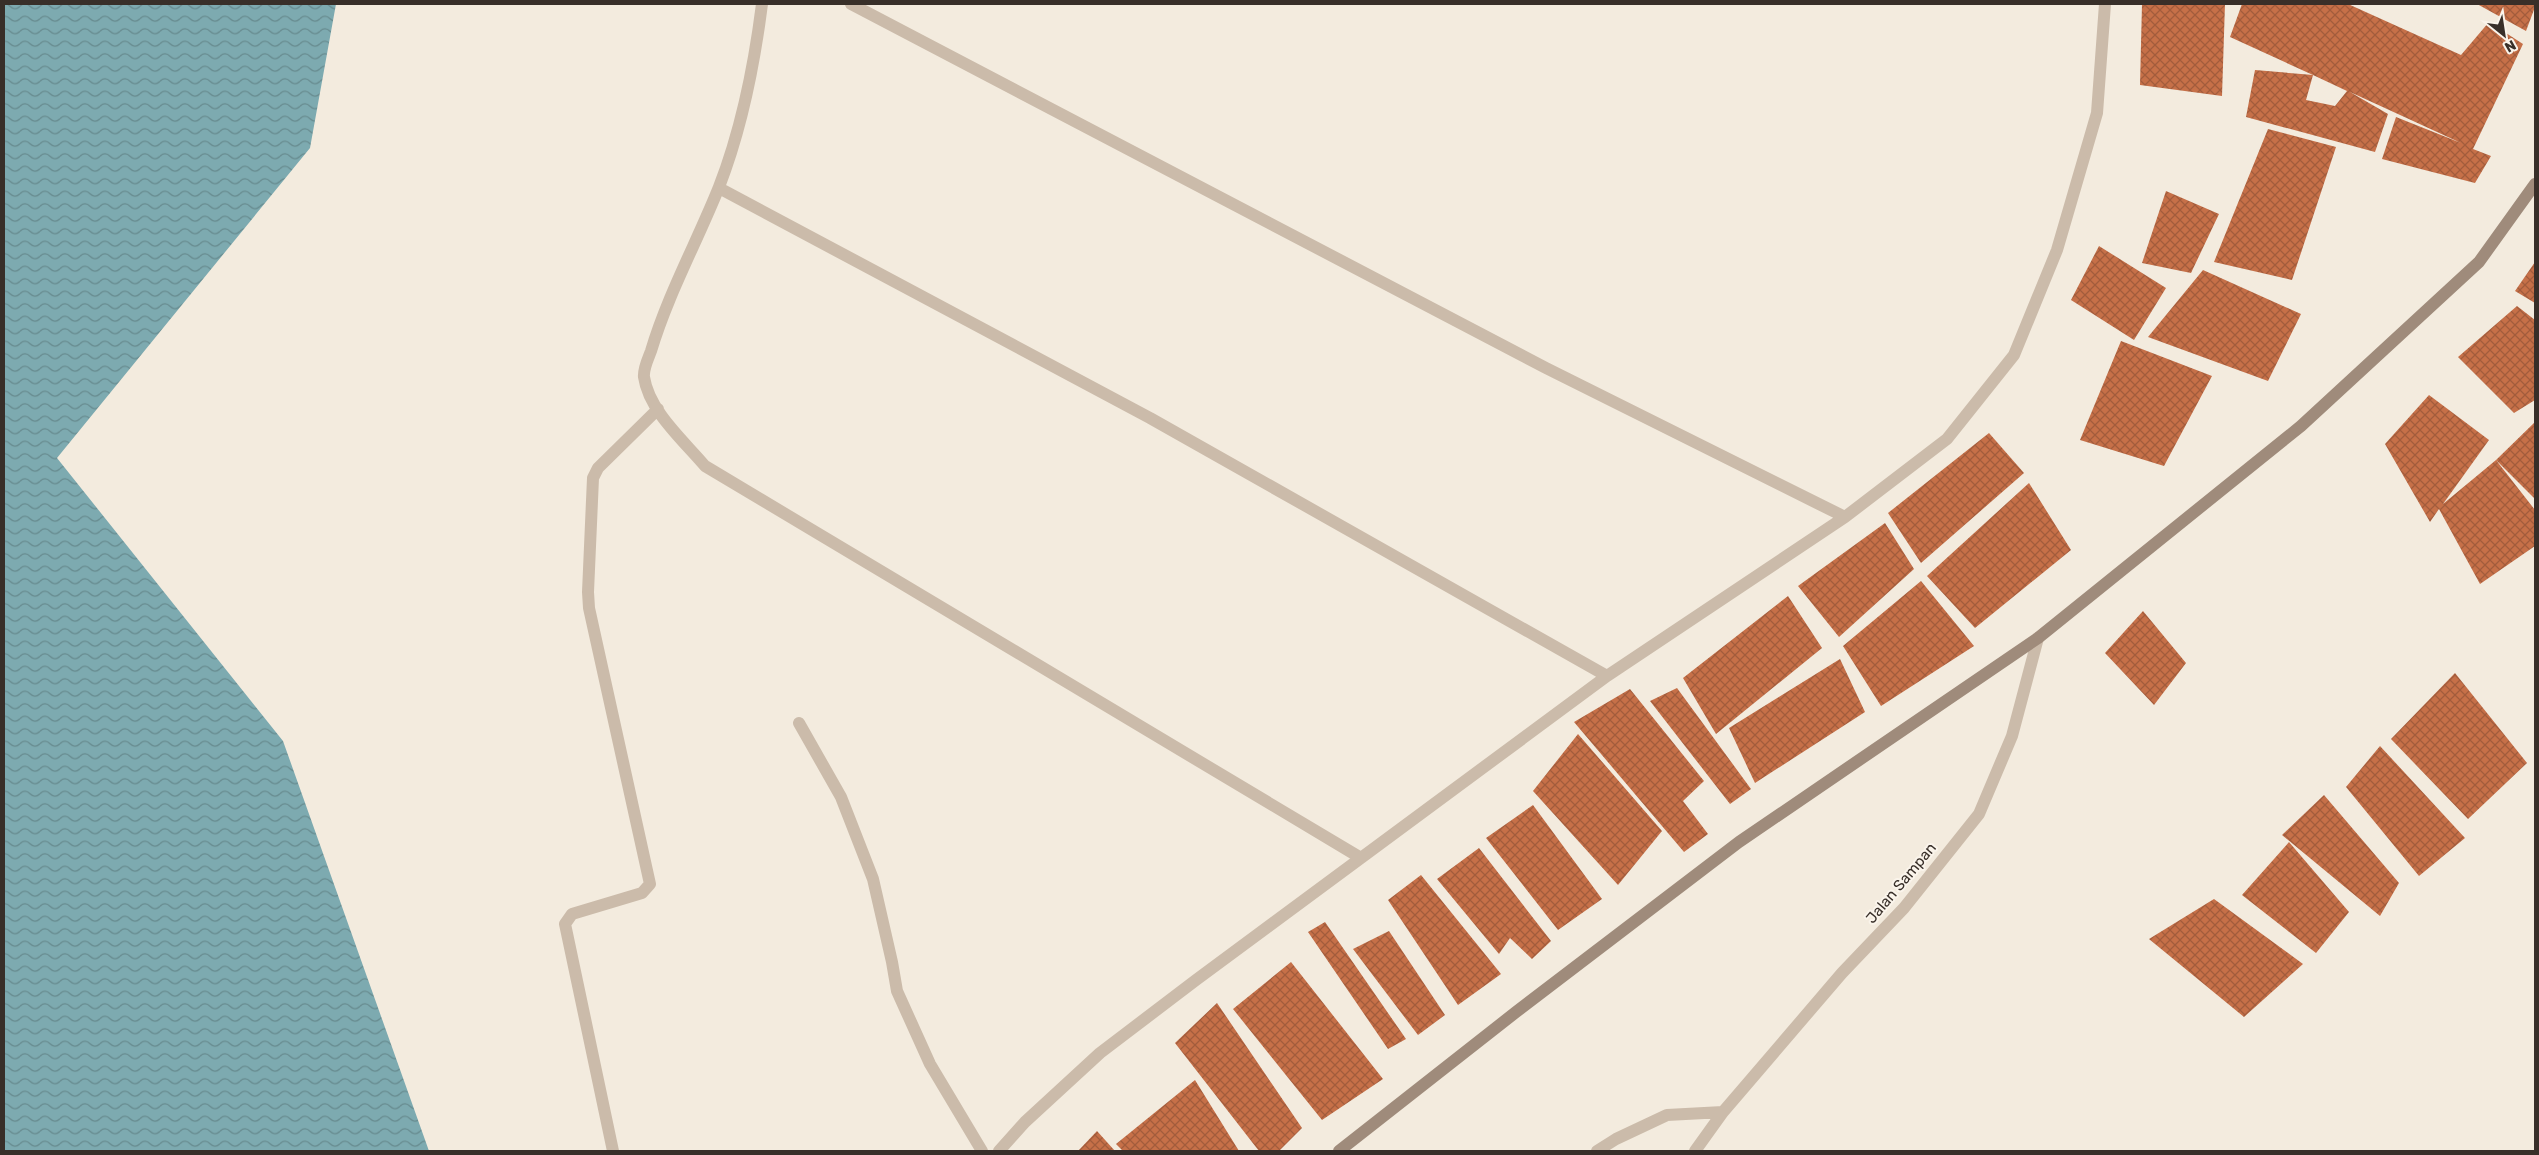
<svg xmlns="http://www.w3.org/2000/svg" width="2539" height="1155" font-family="Rubik,sans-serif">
	<defs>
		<pattern id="water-waves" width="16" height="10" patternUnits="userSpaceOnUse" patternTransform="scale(1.25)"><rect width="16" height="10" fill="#7daab0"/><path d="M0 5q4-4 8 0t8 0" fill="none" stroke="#678b8f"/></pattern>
		<pattern id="building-cross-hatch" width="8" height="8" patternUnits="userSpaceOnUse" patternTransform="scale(1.25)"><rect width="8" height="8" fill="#c67048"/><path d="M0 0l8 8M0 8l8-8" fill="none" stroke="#a25c3c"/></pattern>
	</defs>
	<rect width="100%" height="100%" fill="#f3ebde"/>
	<path fill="url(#water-waves)" d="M4,4H336L310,148L57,458L283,741L429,1151H4Z"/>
	<path fill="url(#building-cross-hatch)" fill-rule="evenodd" d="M2142,4H2225L2222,96L2140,85Z
		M2242,4H2348L2461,55L2489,22L2523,44L2473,149L2491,156L2475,183L2382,159L2396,117L2461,143L2350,92L2388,114L2375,152L2246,117L2255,70L2313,75L2230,37ZM2313,75L2347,91L2335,106L2306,100Z
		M2477,4H2535V7L2526,31Z
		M2268,129L2336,147L2292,280L2214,262Z
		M2166,191L2219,214L2191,273L2142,263Z
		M2099,246L2166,288L2134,340L2071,300Z
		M2535,262V303L2515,291Z
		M2203,270L2301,314L2268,381L2148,337Z
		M2517,306L2535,320V400L2514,413L2458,357Z
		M2121,341L2212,376L2164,466L2080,440Z
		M2429,395L2489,440L2443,504L2496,460L2535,510V546L2480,584L2439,509L2430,522L2385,444Z
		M2535,422V499L2496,460Z
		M1989,433L2024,473L1921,563L1888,513Z
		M2029,483L2071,550L1975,628L1927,576Z
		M1885,523L1914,569L1839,637L1798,586Z
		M1921,581L1974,646L1881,706L1843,646Z
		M1788,596L1822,648L1716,734L1683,678Z
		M2143,611L2186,663L2154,705L2105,653Z
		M1840,659L1865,712L1755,783L1729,728Z
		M2455,673L2527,763L2468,819L2391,739Z
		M1677,688L1751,789L1730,804L1650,701Z
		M1630,689L1704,781L1683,801L1708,834L1684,852L1574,722Z
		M1578,734L1662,831L1618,885L1533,791Z
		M2380,746L2465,838L2419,876L2346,787Z
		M2324,795L2399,883L2380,916L2282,835Z
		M1533,805L1602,899L1558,930L1486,838Z
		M2289,842L2349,912L2316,953L2242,895Z
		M1479,848L1551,941L1532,959L1510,938L1499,954L1437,879Z
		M1421,875L1501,974L1458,1005L1388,900Z
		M2214,899L2303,964L2244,1017L2149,939Z
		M1325,922L1406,1039L1388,1049L1308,932Z
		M1389,931L1445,1015L1418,1035L1353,949Z
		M1291,962L1383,1079L1322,1120L1233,1009Z
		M1217,1003L1302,1128L1279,1151H1259L1175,1043Z
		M1195,1080L1239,1151H1123L1116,1144Z
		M1097,1131L1115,1151H1078Z"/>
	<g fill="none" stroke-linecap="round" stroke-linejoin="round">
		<path stroke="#cbbbaa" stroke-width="12" d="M762,4C754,67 742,128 719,187C697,242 668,294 651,351C648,359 643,369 644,377C649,411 684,441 705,466L1361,858
			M851,4L1546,368L1845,517
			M719,188L1150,418L1607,676
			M799,723L841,797L873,879L892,962L897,991L930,1064L982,1151
			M613,1151L565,924L572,914L642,893L650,884L589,608L588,592L593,478L598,468L658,409
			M999,1151L1025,1122L1100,1053L1196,980L1607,676L1845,517L1947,439L2014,355L2057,250L2097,113L2105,4
			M1597,1151L1616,1139L1667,1115L1723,1112
			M1695,1151L1723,1112L1842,973L1904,908L1979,814L2012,736L2038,638"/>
		<path stroke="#9f8b7b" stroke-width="12" d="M1339,1151L1516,1012L1739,842L2038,638L2301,426L2479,262L2535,184"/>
	</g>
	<g text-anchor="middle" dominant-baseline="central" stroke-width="4" stroke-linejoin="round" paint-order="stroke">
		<g font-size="15" fill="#382f29" stroke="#faf4eb">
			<text transform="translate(1901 883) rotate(-50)">Jalan Sampan</text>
		</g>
	</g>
	<rect width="2539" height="1155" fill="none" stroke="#382f29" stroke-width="10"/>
	<g transform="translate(2504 35) rotate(150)" stroke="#faf4eb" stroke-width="4" paint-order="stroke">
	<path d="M0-4L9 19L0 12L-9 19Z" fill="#382f29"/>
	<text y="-8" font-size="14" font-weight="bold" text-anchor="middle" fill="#382f29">N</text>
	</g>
</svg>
